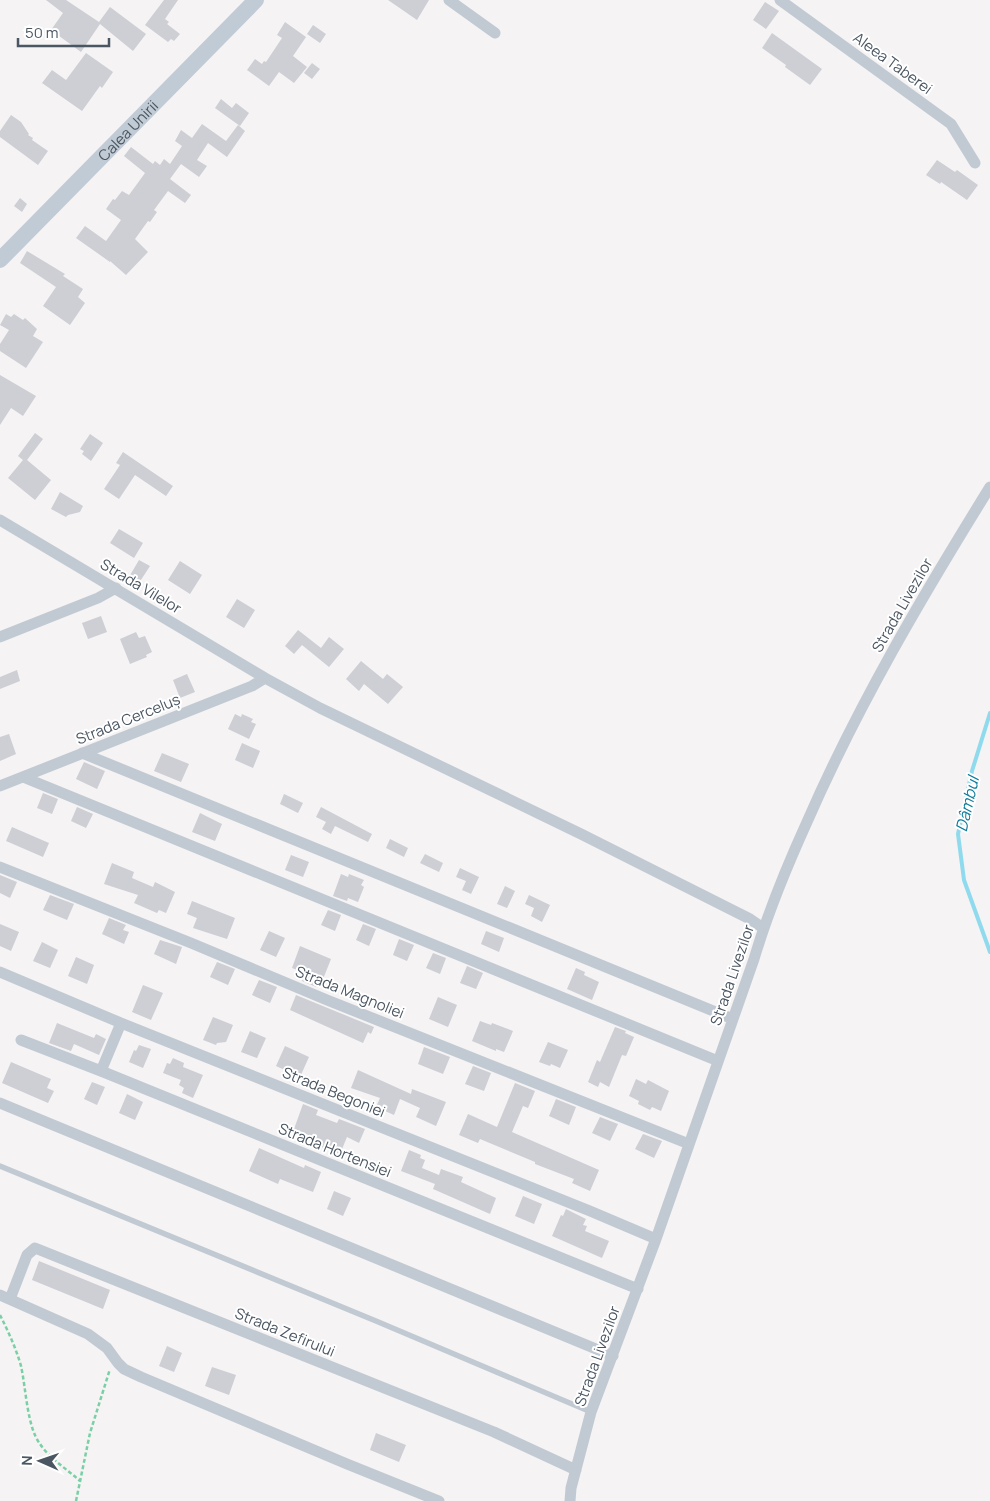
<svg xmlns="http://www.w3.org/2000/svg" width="990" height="1501" font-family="Manrope,sans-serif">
	<rect width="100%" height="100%" fill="#f5f3f3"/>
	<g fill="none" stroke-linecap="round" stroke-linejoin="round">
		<path stroke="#90daee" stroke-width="4" d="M990,713L972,771L958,834L964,880L990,952"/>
	</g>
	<path fill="#cdcfd5" d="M46,0H66L99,22L110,7L146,34L133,51L100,24L81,52L51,30L63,13Z
		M164,0H178L165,19L169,22L167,24L180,34L174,41L171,39L168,42L145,25Z
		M388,0H429L417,20Z
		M765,2L779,11L766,29L753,20Z
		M285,22L306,37L293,56L307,67L294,83L279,72L269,86L247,70L255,59L262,64L264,61L266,62L282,38L277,35Z
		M313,25L326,34L320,43L307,34Z
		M772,33L822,69L810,85L785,67L786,65L762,48Z
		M86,53L113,72L102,88L100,86L82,111L42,83L52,70L66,80Z
		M312,63L320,69L312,79L304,73Z
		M221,99L232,108L236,103L249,113L240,126L215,108Z
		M11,115L21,122L29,134L28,135L33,138L32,140L48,151L38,165L0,137V131Z
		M202,124L226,141L238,125L245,131L227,157L208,143L197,160L207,166L199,177L181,164L170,179L191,195L185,203L168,191L154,210L157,212L150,222L148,221L135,239L148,252L126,275L110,261V262L76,238L85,226L106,241L121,220L106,209L113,199L115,200L122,191L129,195L145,173L124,156L131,147L153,164L155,161L160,165L164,159L170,164L182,146L175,141L181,130L192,138Z
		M937,160L955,172L957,170L978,185L967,200L941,182L940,184L926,175Z
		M20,198L27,204L22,212L14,206Z
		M27,251L65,274L63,276L83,289L78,297L85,303L70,325L43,306L56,287L20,263Z
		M6,314L11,317L14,314L23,320L25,318L37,329L33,336L43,342L26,368L0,351V344L9,330L0,325Z
		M0,375L36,396L23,416L11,408L0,425Z
		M35,433L43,439L27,460L51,480L35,500L8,478L23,460L18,456Z
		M90,434L103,443L91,461L82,454L84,451L80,449Z
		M123,452L173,486L166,496L135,475L119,499L104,489L120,465L116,463Z
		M60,492L83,506L80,512L68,515L66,517L51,509Z
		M119,529L143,543L134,558L110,543Z
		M139,560L150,566L139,583L129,577Z
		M180,561L202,575L190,594L168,580Z
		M237,599L255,610L244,628L226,617Z
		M101,616L107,632L88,639L82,623Z
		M298,630L321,648L329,637L344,649L329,667L302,645L294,654L285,646Z
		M136,632L139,638L145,636L152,652L146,655L147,657L130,664L120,639Z
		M361,661L383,679L387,674L403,687L388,704L364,684L359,691L346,679Z
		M17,670L20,681L0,689V677Z
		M187,674L195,692L180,698L173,680Z
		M235,714L241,717L242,714L253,719L251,722L256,724L249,739L228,729Z
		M9,734L16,754L0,761V737Z
		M242,743L260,751L253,768L235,760Z
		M162,753L189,764L181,782L154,771Z
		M84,762L105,771L97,789L76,779Z
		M43,793L58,799L52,814L37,808Z
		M284,794L303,803L298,813L280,804Z
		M77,807L93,814L86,828L71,821Z
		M321,807L372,834L368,842L335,826L331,834L322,829L326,822L316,817Z
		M200,813L222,824L215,841L192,832Z
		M12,827L49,843L43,857L6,841Z
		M390,839L408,848L404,857L386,848Z
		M425,854L443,863L439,872L420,863Z
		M291,855L309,862L303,877L285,870Z
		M112,863L134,872L132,878L153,887L155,882L175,892L166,913L159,910L157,913L134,903L138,895L104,884Z
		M460,868L479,877L471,894L462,890L466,881L456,877Z
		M341,874L348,877L349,874L364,880L361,885L364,887L358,902L348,898L347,901L333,896Z
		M0,875L17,882L10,898L0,893Z
		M505,886L515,891L507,908L497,904Z
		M50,895L74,904L67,920L43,910Z
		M529,895L550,905L542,922L531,916L534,908L525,904Z
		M192,901L235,918L227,939L193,928L197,918L187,914Z
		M328,910L341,915L335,931L321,925Z
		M109,918L126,925L123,930L129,932L124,944L102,934Z
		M0,924L19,932L11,951L0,946Z
		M363,924L376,929L369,946L356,940Z
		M269,931L285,938L276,957L260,950Z
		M486,931L504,938L499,952L481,944Z
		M399,939L414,945L407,961L393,955Z
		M160,940L182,947L176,964L154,954Z
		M42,942L58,950L50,968L33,961Z
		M300,946L331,959L323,979L319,977L316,987L302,981L305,973L292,968Z
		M433,953L446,958L440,974L426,968Z
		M76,957L94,965L87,984L68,976Z
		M217,962L235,969L228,985L210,977Z
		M467,966L483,973L476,989L460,983Z
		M576,968L585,972L584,975L599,982L592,1000L567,989Z
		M259,980L277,987L270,1003L252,995Z
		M143,985L163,993L151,1020L132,1012Z
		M296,995L374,1027L371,1034L368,1032L363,1043L290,1010Z
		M438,997L457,1005L448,1027L429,1019Z
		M213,1017L233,1025L226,1042L217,1043L216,1045L203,1040Z
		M480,1021L491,1025L492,1023L513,1031L504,1052L496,1049V1051L472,1041Z
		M57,1023L94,1038L96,1034L106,1039L99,1055L74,1044L71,1051L49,1043Z
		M615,1027L626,1031L625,1033L634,1037L626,1056L622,1055L609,1087L600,1082L598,1087L588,1082L597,1060L600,1062Z
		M250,1031L266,1038L257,1058L241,1052Z
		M548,1042L568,1050L560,1068L551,1064L550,1066L539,1062Z
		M139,1045L151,1049L143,1068L129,1062L134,1050L136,1051Z
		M285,1046L309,1057L300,1077L276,1066Z
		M424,1047L450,1057L443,1074L418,1064Z
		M173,1058L184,1063L183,1067L203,1075L193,1098L182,1093L184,1088L179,1085L181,1080L163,1073L167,1063L170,1064Z
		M11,1062L51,1079L47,1088L54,1091L48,1103L2,1083Z
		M473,1066L491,1073L484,1091L465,1084Z
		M358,1070L411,1094L412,1089L446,1102L436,1126L416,1117L420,1108L400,1099L394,1115L376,1107L380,1098L351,1088Z
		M636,1079L646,1084L648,1080L669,1091L661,1111L652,1107L650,1110L638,1104L639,1101L629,1096Z
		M92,1082L105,1087L97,1105L84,1099Z
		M515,1083L535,1091L528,1108L523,1106L512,1132L599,1170L590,1191L572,1183L574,1179L535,1164V1162L480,1139L478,1143L459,1135L468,1114L497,1127Z
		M127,1094L143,1102L135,1120L119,1113Z
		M556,1099L576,1107L569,1125L549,1116Z
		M303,1104L318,1110L316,1115L337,1123L339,1119L365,1129L359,1143L347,1137L340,1154L321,1147L323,1141L294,1129Z
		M600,1117L618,1124L610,1141L592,1133Z
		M643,1134L662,1141L654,1158L635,1149Z
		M259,1148L304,1168L305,1165L321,1172L313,1192L280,1179L278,1184L249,1171Z
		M409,1150L421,1155L420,1158L425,1160L422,1168L439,1175L441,1169L463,1177L461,1182L496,1198L490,1214L433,1189L435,1184L401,1171Z
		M334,1191L351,1198L343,1216L327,1209Z
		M523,1196L542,1204L534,1224L515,1216Z
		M566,1209L586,1219L583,1225L587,1226L585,1231L609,1241L602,1258L552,1236L561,1215L563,1216Z
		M39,1261L110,1290L103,1309L32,1280Z
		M167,1346L182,1353L174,1372L159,1366Z
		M212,1367L236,1375L229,1395L205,1386Z
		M376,1433L406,1445L399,1462L370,1450Z"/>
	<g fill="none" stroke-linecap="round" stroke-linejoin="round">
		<path stroke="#7ad0a6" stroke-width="2.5" stroke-dasharray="4 2.5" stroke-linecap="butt" d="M0,1315C8,1331 16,1348 21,1366C26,1388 27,1427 40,1444C50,1459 67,1469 80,1481
			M76,1501L90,1433L110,1369"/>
		<path stroke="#c1cad2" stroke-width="5.5" d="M0,1166L376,1321L591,1412"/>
		<path stroke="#c1cad2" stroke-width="11" d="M449,0L495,33
			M780,0L951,124L975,163
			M0,520L265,678L320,708L581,834L750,919L763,928
			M0,637L98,598L116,588
			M82,753L733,1019
			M23,777L718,1061
			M0,786L252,686L265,678
			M0,867L191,943L327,1000L689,1144
			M0,972L121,1023L590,1211L656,1239
			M21,1040L101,1071L638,1289
			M101,1071L121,1023
			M0,1103L613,1356
			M0,1295L88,1334L107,1348L118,1363L124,1369L141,1377L347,1464L439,1501
			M10,1299L27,1255L35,1248L494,1432L576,1470
			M570,1501L571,1488L591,1412L656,1239L754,959C768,912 787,866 807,822C858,705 923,595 990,487"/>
		<path stroke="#c1cbd6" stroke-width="16" id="s1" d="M0,260L256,0"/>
	</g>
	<g text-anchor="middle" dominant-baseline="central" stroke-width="4" stroke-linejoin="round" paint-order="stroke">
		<g font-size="15" fill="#4a5661" stroke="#fff">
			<text transform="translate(893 63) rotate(36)">Aleea Taberei</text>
			<text stroke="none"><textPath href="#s1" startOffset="182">Calea Unirii</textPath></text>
			<text transform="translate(141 586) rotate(31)">Strada Vilelor</text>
			<text transform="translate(902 605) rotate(-60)">Strada Livezilor</text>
			<text transform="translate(128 719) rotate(-22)">Strada Cerceluș</text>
			<text transform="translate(732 975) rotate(-71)">Strada Livezilor</text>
			<text transform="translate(350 992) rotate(22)">Strada Magnoliei</text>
			<text transform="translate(334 1092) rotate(22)">Strada Begoniei</text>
			<text transform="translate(335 1150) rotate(22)">Strada Hortensiei</text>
			<text transform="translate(285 1332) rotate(22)">Strada Zefirului</text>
			<text transform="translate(597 1356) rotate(-70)">Strada Livezilor</text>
		</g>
		<g font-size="16" font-style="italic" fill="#0c7c9b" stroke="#fff">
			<text transform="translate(967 804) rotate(-77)">Dâmbul</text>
		</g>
	</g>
	<g transform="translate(40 1461) rotate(272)" stroke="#ffffff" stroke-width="4" paint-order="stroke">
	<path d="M0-4L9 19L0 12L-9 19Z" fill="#4a5661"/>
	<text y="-8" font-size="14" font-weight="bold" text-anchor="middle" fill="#4a5661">N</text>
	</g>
	<path d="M18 38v8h91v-8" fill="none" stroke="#4a5661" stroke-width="2.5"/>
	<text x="25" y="38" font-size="15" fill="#4a5661" stroke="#ffffff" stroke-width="4" paint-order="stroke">50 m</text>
</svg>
